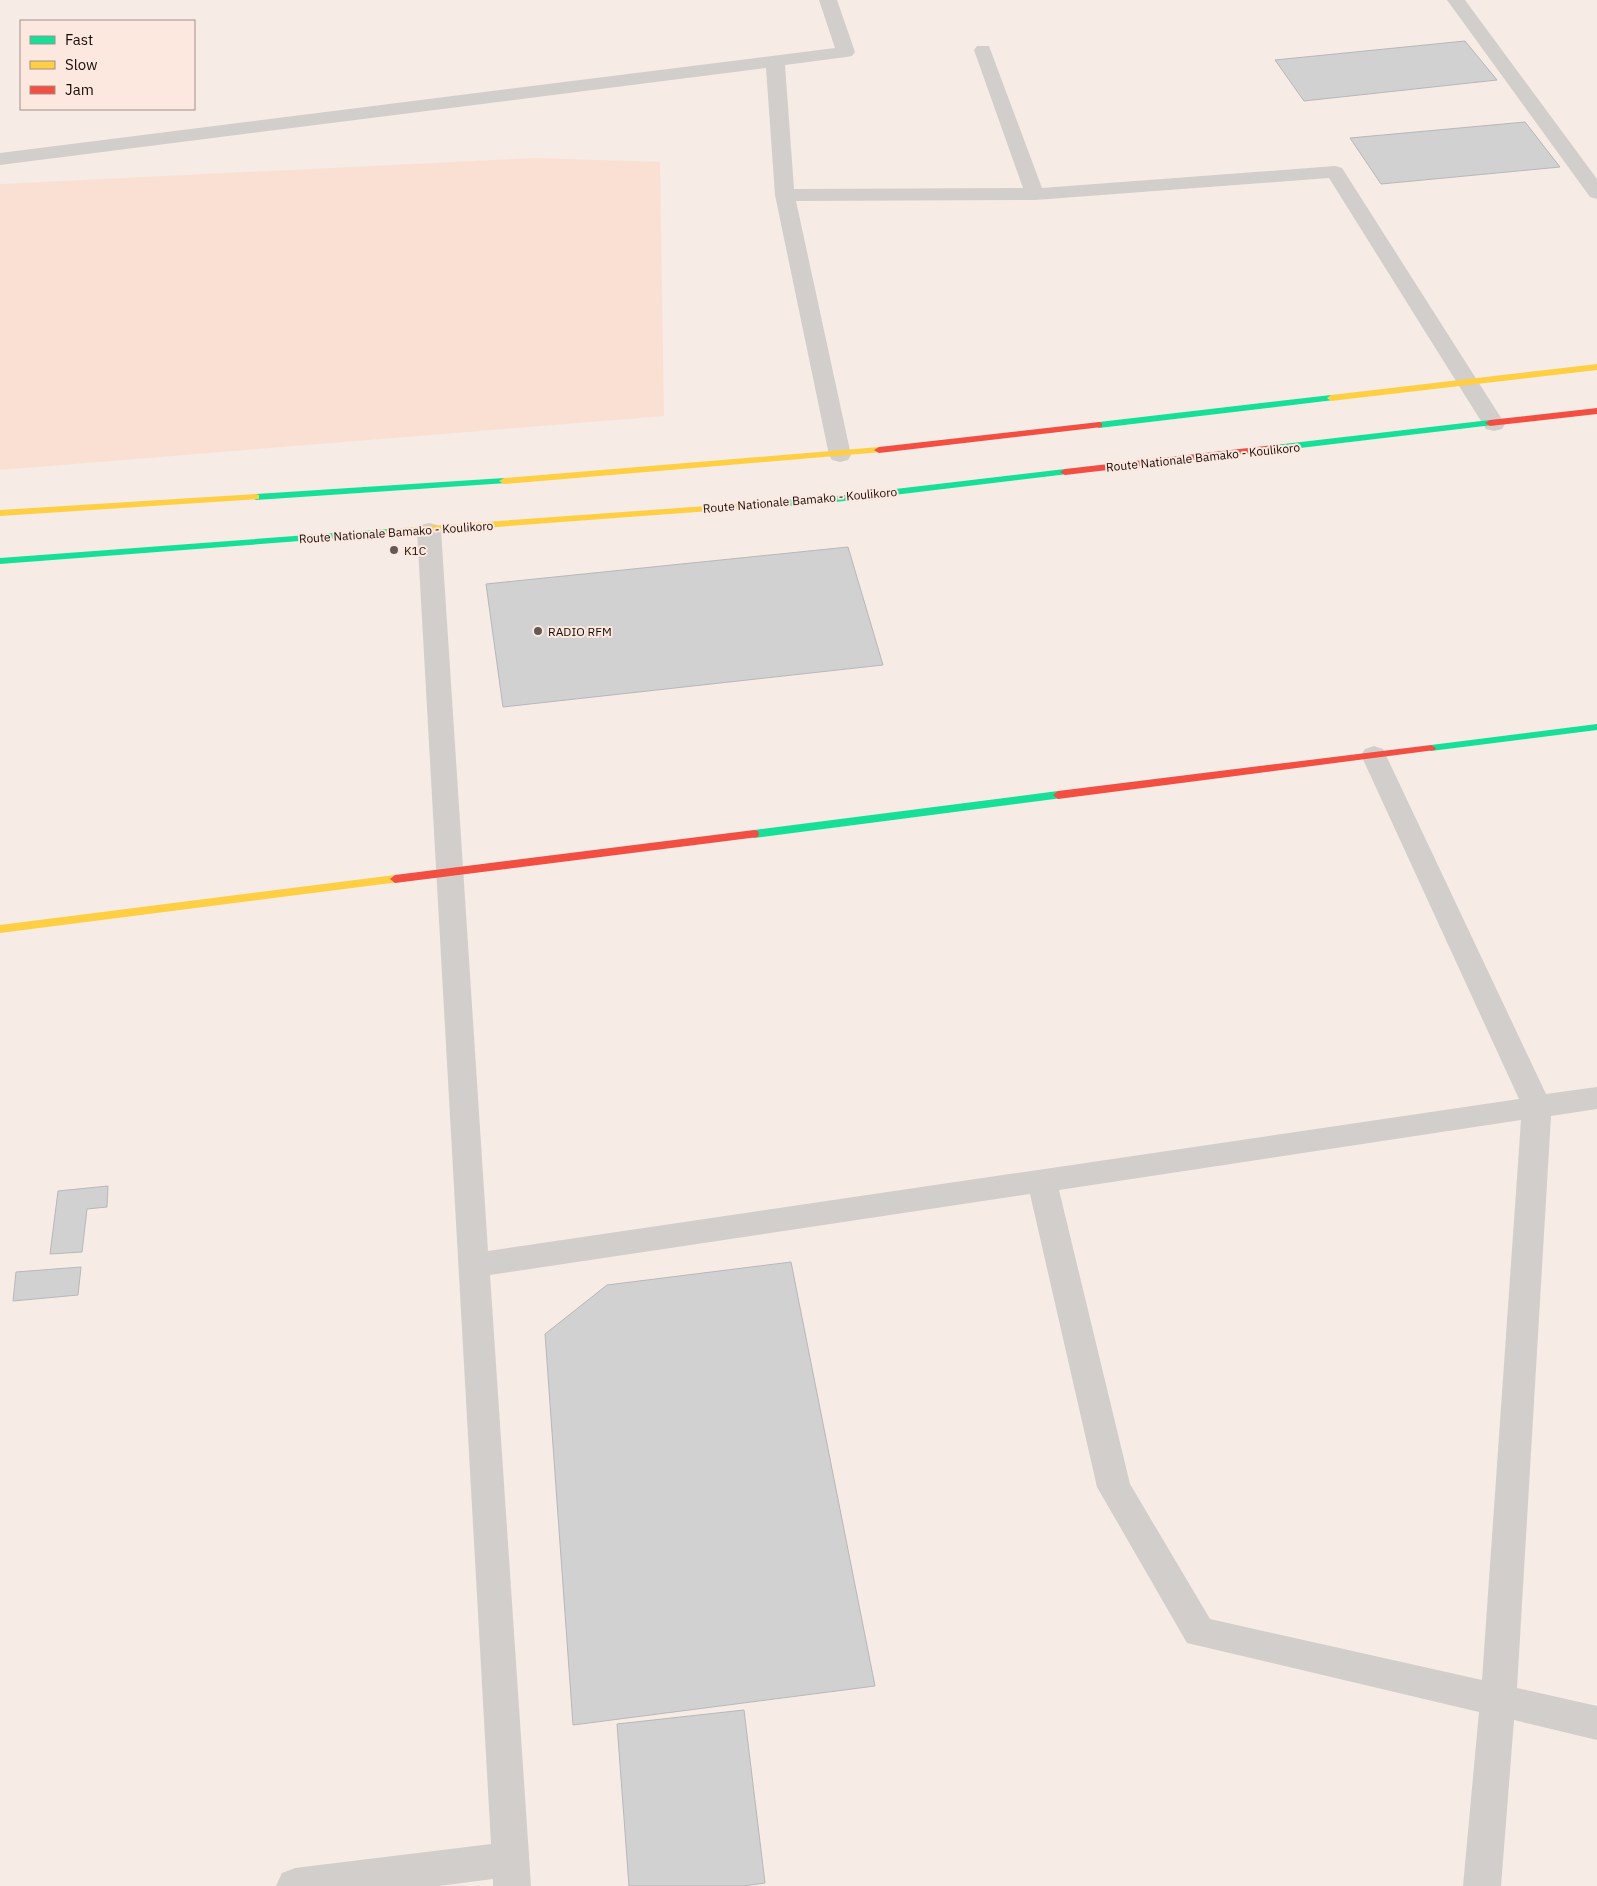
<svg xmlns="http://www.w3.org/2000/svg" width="1597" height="1886" font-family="'IBM Plex Sans',sans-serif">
	<rect width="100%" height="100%" fill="#f6ebe5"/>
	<path fill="#fae0d2" d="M535,158L660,162L664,416L0,470V184Z"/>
	<path fill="#d1d1d2" stroke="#b8b7b9" d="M1465,41L1497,80L1304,101L1275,60Z
		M1525,122L1560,167L1381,184L1350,138Z
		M848,547L883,665L503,707L486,584Z
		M108,1186L107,1207L87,1209L82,1252L50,1254L58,1191Z
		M791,1262L875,1686L573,1725L545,1334L607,1285Z
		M81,1267L78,1295L13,1301L16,1272Z
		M744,1710L765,1883L743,1886H629L617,1724Z"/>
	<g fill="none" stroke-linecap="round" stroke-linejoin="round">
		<path fill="#d2cecc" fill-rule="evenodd" d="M819,0H837L855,52L852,56L846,57L785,65L794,189L1023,188L974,50L977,46H989L1042,188L1335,166L1342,168L1505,424L1502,429L1494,431L1486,429L1329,178L1035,200L796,201L851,455L848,460L840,462L832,460L829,455L775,195L766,68L0,165V153L835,48Z
			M1447,0H1465L1597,179V199L1590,197Z
			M429,523L437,525L441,530L488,1251L1519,1099L1361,755L1365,749L1374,746L1383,749L1546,1094L1597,1087V1109L1551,1116L1517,1688L1597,1706V1740L1514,1720L1501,1886H1463L1479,1712L1187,1643L1097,1487L1030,1194L490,1275L531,1886H493V1879L439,1886H276L282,1873L295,1868L491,1844L417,530L421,525ZM1521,1120L1482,1680L1210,1619L1130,1484L1059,1190Z"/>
		<path fill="#16e098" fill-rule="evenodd" d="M1331,395L1335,398L1334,400L1099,428L1094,425L1099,422Z
			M1490,420L1493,421V425L1275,451L1270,448L1275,445Z
			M1065,469L1070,472L1068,474L836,502L761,508L756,505L761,502L836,496Z
			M504,478L509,481L507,483L256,500L251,497L256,494Z
			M389,529L392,530V534L0,564V558Z
			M1597,724V730L1431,751L1426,748L1431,745Z
			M1058,791L1063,795L1062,798L754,838L749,834L754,830Z"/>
		<path fill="#ffcf43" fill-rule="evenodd" d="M1597,364V370L1331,401L1327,398L1331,395Z
			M879,447L882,448V452L504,484L499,481L504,478Z
			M256,494L259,495V499L0,516V510Z
			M761,502L764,503V507L389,535L384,532L389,529Z
			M395,875L399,876L400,879L399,882L0,933V925Z"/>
		<path fill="#f24e42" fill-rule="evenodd" d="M1597,408V414L1490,426L1485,423L1490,420Z
			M1099,422L1102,423V427L879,453L874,450L879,447Z
			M1275,445L1278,446V450L1065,475L1060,472L1065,469Z
			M1431,745L1436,748L1435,750L1058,799L1053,795L1058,791Z
			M754,830L758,831L759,834L758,837L395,883L390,879L395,875Z"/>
	</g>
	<g fill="#645a55" stroke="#fce8df" stroke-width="2">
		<circle cx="394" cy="550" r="5"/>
		<circle cx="538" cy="631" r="5"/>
	</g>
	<g text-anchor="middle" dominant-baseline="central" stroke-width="4" stroke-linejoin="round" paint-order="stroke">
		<g font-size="12" fill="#160c07" stroke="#fce8df">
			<text transform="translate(1203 457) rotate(-6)">Route Nationale Bamako - Koulikoro</text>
			<text transform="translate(800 500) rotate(-5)">Route Nationale Bamako - Koulikoro</text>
			<text transform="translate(396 532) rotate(-4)">Route Nationale Bamako - Koulikoro</text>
		</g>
		<g font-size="12" fill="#160c07" stroke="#fce8df" text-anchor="start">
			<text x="404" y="550">K1C</text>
			<text x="548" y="631">RADIO RFM</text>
		</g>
	</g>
	<rect x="20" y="20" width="175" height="90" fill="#fce8df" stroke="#a09089"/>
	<rect x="30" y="36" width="25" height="8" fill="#16e098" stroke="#a09089"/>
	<text x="65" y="45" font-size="15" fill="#160c07">Fast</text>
	<rect x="30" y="61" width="25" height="8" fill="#ffcf43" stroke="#a09089"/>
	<text x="65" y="70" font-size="15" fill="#160c07">Slow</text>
	<rect x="30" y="86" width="25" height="8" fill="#f24e42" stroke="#a09089"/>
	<text x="65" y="95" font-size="15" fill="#160c07">Jam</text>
</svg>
